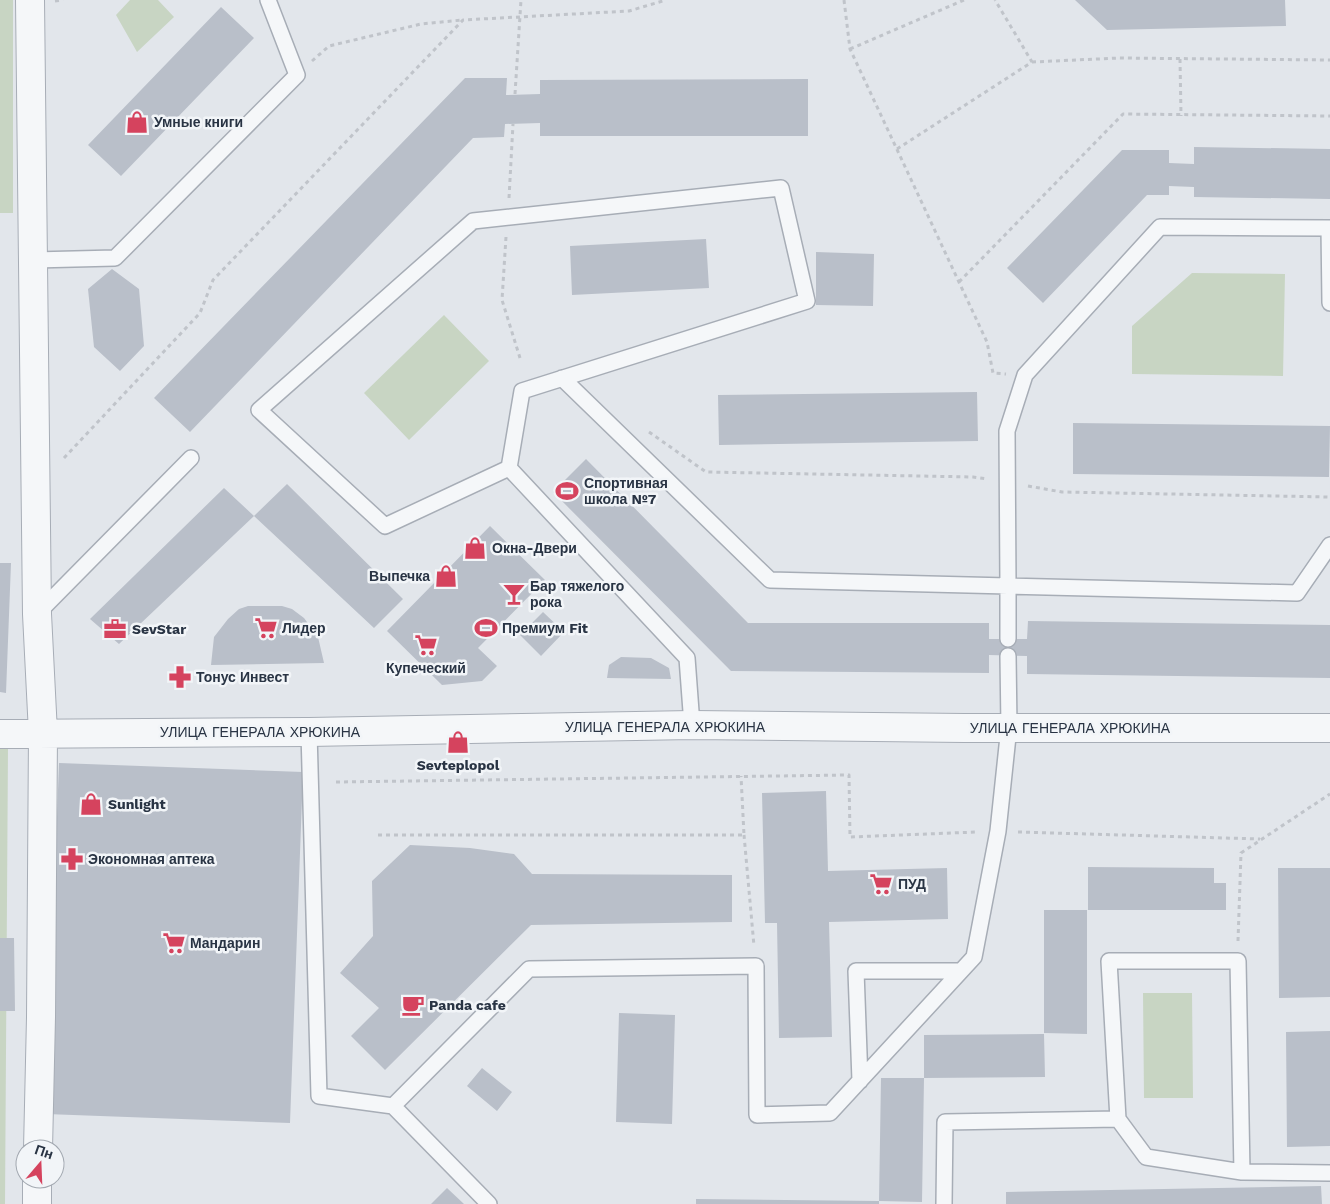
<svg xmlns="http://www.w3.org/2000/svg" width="1330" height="1204" font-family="'Work Sans',sans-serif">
	<rect width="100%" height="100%" fill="#e2e6eb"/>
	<path fill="#c8d5c3" d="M0,0H13V213H0Z
		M130,0H158L174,17L137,52L116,15Z
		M1192,273L1285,274L1283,376L1132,374V326Z
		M444,315L489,361L409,440L364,393Z
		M0,748H8L5,1204H0Z
		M1143,993H1192L1193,1098H1144Z"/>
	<path fill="#b9bfc9" d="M1075,0H1285L1286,26L1107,30Z
		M221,7L254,38L121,176L88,145Z
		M465,78H507L506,95L540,94V80L808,79V136H540V123L505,124L504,137L473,138L190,432L154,398Z
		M1194,147L1330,149V199L1194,197V187L1169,186V195H1147L1043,303L1007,268L1122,150H1169V163L1194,164Z
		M706,239L709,288L572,295L570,246Z
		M816,252L874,254L873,306L816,305Z
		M112,269L139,289L144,346L120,371L94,347L88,289Z
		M977,392L978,441L719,445L718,395Z
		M1073,423L1330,426L1329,477L1073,474Z
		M586,459L748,623H989V639H1027L1028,621L1330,625V678L1027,674V656L989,655V673L731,671L553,492Z
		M287,484L403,599L374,628L254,516L119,644L90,619L224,488L254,516Z
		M490,526L545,580L478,648L497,666L482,681L442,685L387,631Z
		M0,563H11L6,693L0,692Z
		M248,606H282L292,609L304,618L318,637L324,663L211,665L214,637L228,619L239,609Z
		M543,612L564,632L541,656L520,635Z
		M621,657L651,658L669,668L671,679L607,678L609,665Z
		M59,763L303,772L290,1123L46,1114Z
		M826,791L828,871L947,868L948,919L829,922L832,1037L779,1038L777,923H765L762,793Z
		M410,845L470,848L514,854L532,874L732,875V922L531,925L385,1070L351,1036L379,1008L340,973L373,936L372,881Z
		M1088,867L1214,868V883H1226V910H1088Z
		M1278,868H1330V997L1279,998Z
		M1044,910H1087V1034L1044,1033Z
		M0,938H14L15,1011H0Z
		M619,1013L675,1015L672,1124L616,1122Z
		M1330,1031V1146L1287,1147L1286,1032Z
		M1044,1034L1045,1077L924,1078V1035Z
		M482,1068L512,1092L497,1111L467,1086Z
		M881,1078H924L922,1202L879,1201Z
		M1321,1186L1322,1204H1006V1192Z
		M447,1188L464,1204H431Z
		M696,1199L879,1201V1204H696Z"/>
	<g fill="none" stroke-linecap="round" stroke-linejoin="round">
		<defs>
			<path id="lane" d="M34,260L115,258L297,75L268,0
				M562,378L770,580L1008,586L1007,431L1025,375L1160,227L1329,228L1330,303
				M509,468L522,391L807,301L781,188L473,221L259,410L385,526L509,468L687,658L692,725
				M37,614L191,458
				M1008,639V586L1297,593L1330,545
				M309,732L319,1096L393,1106
				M860,1081L856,971H961
				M1118,1119L1146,1157L1242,1172
				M489,1204L393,1106L529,969L756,966L757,1115L830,1113L974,957L998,831L1009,727L1008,656
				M944,1204L945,1122L1118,1119L1109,961H1238L1242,1172L1330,1173"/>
			<path id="street" d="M30,0L37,614L43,733L41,1017L38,1149
				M0,734L309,732L692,725L964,728H1330
				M37,1204V1179"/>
		</defs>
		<use href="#lane" stroke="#a7adb6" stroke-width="18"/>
		<use href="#street" stroke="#a7adb6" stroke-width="30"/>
		<path stroke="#c0c4ca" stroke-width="3" stroke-dasharray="4 4" stroke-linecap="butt" d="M844,0L850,49L987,342L993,373L1006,374
			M55,1L63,0
			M850,49L964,0
			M1180,59L1181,116
			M312,61L329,46L421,24L462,20
			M1032,62L1119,58L1330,60
			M515,94L521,0
			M897,149L1032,62L995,0
			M509,198L513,124
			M506,237L502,300L520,358
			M959,282L1123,114L1330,116
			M649,432L706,472L973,477L987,479
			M64,458L200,313L213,280L463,20L629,11L666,0
			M1028,486L1062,492L1330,497
			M336,782L849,775L850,837L977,832
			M1018,832L1260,839
			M378,835H744L741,776
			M744,835L754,946
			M1238,941L1241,853L1330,794"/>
		<use href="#lane" stroke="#f5f7f9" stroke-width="15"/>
		<use href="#street" stroke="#f5f7f9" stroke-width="28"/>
	</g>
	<defs>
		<symbol id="shop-bare" viewBox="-9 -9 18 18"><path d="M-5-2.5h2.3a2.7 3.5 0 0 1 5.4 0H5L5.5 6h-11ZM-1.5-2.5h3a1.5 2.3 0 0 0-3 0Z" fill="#d5435e" stroke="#f2f5f8" stroke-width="2.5" paint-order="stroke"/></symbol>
		<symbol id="stadium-bare" viewBox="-9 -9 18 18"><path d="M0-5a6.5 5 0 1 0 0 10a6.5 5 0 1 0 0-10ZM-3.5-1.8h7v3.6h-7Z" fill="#d5435e" stroke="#f2f5f8" stroke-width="2.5" paint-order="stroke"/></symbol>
		<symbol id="bar-bare" viewBox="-9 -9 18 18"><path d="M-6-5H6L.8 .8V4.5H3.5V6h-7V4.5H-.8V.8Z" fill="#d5435e" stroke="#f2f5f8" stroke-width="2.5" paint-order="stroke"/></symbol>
		<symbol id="supermarket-bare" viewBox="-9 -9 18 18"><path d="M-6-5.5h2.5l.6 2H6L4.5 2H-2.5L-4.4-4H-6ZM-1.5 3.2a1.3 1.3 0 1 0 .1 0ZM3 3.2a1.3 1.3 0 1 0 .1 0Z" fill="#d5435e" stroke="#f2f5f8" stroke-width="2.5" paint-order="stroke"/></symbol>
		<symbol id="office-bare" viewBox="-9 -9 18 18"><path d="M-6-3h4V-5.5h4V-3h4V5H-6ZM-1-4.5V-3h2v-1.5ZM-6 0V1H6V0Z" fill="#d5435e" stroke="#f2f5f8" stroke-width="2.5" paint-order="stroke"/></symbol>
		<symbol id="pharmacy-bare" viewBox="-9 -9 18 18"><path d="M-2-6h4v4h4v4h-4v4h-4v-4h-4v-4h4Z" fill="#d5435e" stroke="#f2f5f8" stroke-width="2.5" paint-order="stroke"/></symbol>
		<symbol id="cafe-bare" viewBox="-9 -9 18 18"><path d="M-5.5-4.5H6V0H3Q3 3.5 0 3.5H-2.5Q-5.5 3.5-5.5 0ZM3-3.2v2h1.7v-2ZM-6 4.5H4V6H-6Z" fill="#d5435e" stroke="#f2f5f8" stroke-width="2.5" paint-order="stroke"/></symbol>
	</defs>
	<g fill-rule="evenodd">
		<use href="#shop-bare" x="121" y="106" width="32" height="32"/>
		<use href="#stadium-bare" x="551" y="475" width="32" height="32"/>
		<use href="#shop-bare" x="459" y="532" width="32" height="32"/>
		<use href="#shop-bare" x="430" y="560" width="32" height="32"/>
		<use href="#bar-bare" x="498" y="578" width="32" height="32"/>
		<use href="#supermarket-bare" x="250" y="612" width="32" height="32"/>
		<use href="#stadium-bare" x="470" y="612" width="32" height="32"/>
		<use href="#office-bare" x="99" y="613" width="32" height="32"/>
		<use href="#supermarket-bare" x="410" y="629" width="32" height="32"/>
		<use href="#pharmacy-bare" x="164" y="661" width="32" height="32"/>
		<use href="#shop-bare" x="442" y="726" width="32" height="32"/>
		<use href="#shop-bare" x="75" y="788" width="32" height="32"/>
		<use href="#pharmacy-bare" x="56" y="843" width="32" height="32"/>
		<use href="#supermarket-bare" x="865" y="868" width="32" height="32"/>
		<use href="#supermarket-bare" x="158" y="927" width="32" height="32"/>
		<use href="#cafe-bare" x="397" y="989" width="32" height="32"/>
	</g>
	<g text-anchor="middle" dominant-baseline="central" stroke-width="5" stroke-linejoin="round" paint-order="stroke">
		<g font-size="14" font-weight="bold" fill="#293444" stroke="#f2f5f8" text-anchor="start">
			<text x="154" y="122">Умные книги</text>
			<text x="584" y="483">Спортивная<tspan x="584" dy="16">школа №7</tspan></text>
			<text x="492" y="548">Окна-Двери</text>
			<text x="430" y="576" text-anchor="end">Выпечка</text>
			<text x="530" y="586">Бар тяжелого<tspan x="530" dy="16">рока</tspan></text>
			<text x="282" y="628">Лидер</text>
			<text x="502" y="628">Премиум Fit</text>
			<text x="132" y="629">SevStar</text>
			<text x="426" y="668" text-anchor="middle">Купеческий</text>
			<text x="196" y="677">Тонус Инвест</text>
			<text x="458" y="765" text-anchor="middle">Sevteplopol</text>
			<text x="108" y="804">Sunlight</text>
			<text x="88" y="859">Экономная аптека</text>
			<text x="898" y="884">ПУД</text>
			<text x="190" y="943">Мандарин</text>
			<text x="429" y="1005">Panda cafe</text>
		</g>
		<g font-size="14" fill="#293444" stroke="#f2f5f8">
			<text x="665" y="727">УЛИЦА ГЕНЕРАЛА ХРЮКИНА</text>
			<text x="1070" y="728">УЛИЦА ГЕНЕРАЛА ХРЮКИНА</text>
			<text x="260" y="732">УЛИЦА ГЕНЕРАЛА ХРЮКИНА</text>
		</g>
	</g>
	<g transform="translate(40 1164) rotate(19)"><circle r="24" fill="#f2f5f8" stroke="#a2a8b0"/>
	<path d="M0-4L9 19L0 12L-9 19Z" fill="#d5435e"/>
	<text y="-8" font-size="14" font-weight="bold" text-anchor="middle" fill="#293444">Пн</text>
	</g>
</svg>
